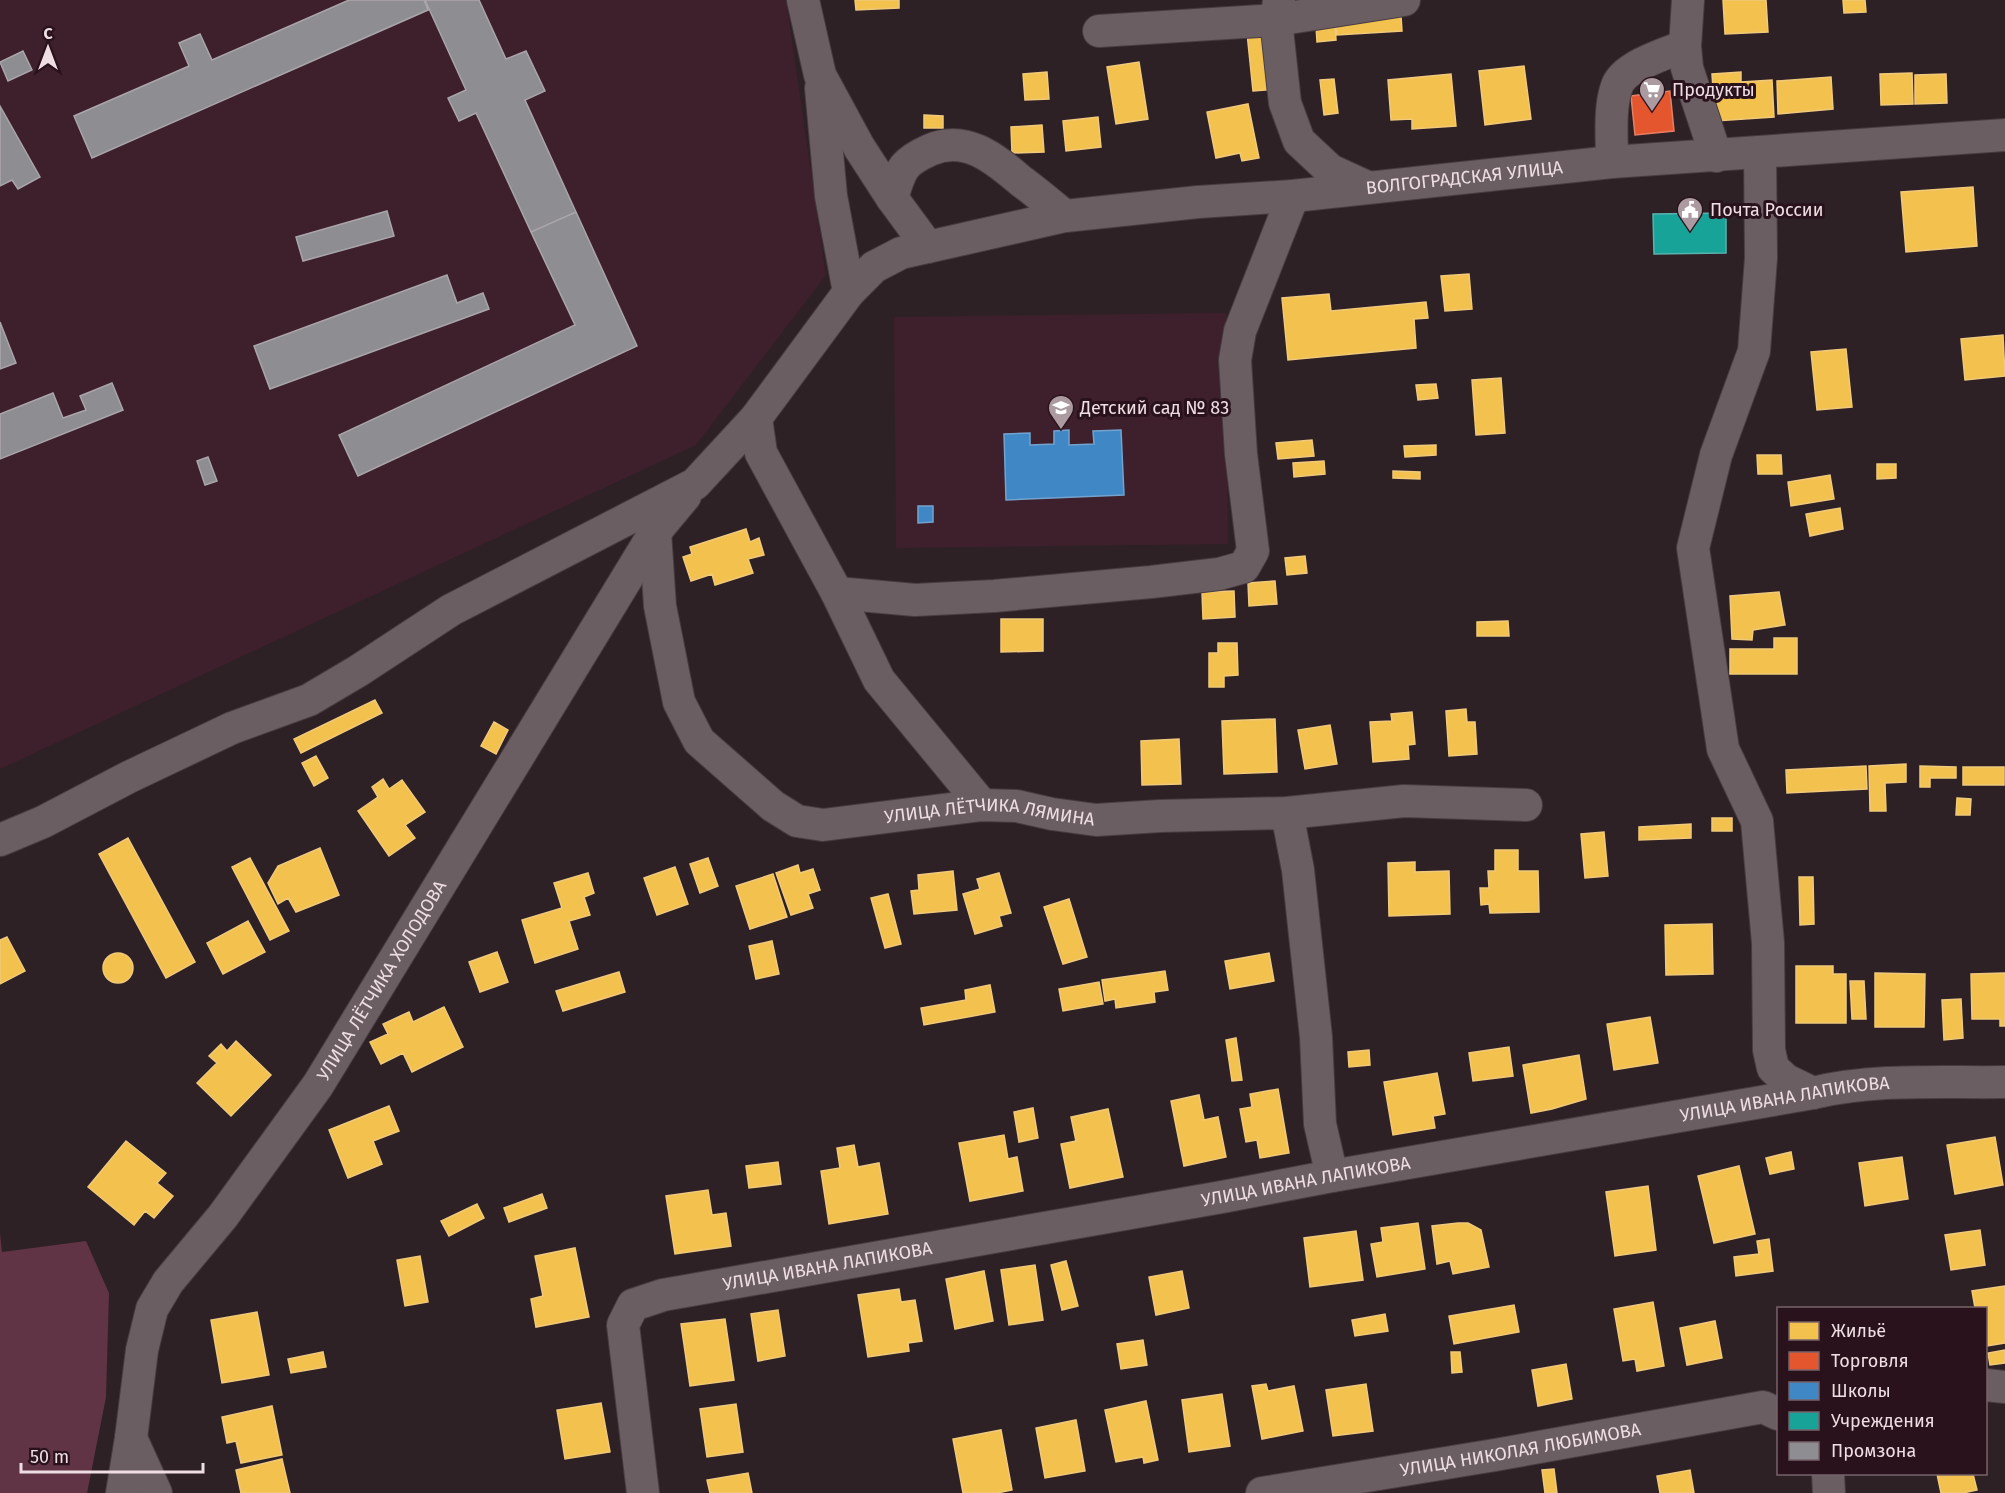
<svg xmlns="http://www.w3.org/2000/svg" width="2005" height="1493" font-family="'Fira Sans',sans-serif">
	<rect width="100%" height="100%" fill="#2e2126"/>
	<path fill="#3d202b" d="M0,0H786L826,275L696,445L0,769Z
		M1226,313L1228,544L896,548L894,317Z"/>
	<path fill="#603445" d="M0,1233L2,1252L86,1241L109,1293L106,1397L87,1493H0Z"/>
	<path fill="#f2c14e" stroke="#f1c97a" stroke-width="1.5" d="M855,0H899V8L856,10Z
		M1723,0H1766L1768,32L1725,34Z
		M1843,0H1865L1866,12L1844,13Z
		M1401,16L1402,31L1337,35L1336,20Z
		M1335,25L1336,40L1317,42L1316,26Z
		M1271,30L1277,89L1253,91L1247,33Z
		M1139,62L1148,119L1116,124L1107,67Z
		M1524,66L1531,119L1485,125L1479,71Z
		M1047,72L1049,99L1025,100L1023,74Z
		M1741,72V82L1772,80L1774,117L1715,121L1712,74Z
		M1912,73L1913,104L1881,105L1880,74Z
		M1451,74L1456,126L1412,129V119L1391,120L1388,80Z
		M1946,74L1947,103L1915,104V75Z
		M1831,77L1833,109L1778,114L1777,81Z
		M1334,79L1338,113L1324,115L1320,80Z
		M1248,104L1259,158L1242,161L1240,153L1216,158L1207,112Z
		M924,115L943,116V128H924Z
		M1098,117L1101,147L1066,151L1063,121Z
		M1042,125L1044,152L1012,153L1011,127Z
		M1973,187L1977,246L1906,252L1901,192Z
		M1469,274L1472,309L1445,311L1441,276Z
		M1329,294L1331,311L1426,302L1428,318L1414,319L1416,348L1288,360L1282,298Z
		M2003,335L2005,376L1965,380L1961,339Z
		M1846,349L1852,407L1817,410L1811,352Z
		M1501,378L1505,433L1476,435L1472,380Z
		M1436,384L1438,398L1418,400L1416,385Z
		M1312,440L1314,456L1278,459L1276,443Z
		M1436,445V455L1405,457L1404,446Z
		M1757,455H1781L1782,474H1758Z
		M1324,461L1325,474L1294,477L1293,463Z
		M1877,464H1896V478L1877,479Z
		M1393,471L1420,472V479L1393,478Z
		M1830,475L1834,499L1791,506L1788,482Z
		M1840,508L1843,529L1810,536L1806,514Z
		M746,529L750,542L759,538L764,555L748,559L753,573L715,585L712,574L691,581L683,557L692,554L690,547Z
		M1305,556L1307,573L1287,575L1285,558Z
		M1275,581L1277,604L1249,606L1248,583Z
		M1234,591L1235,617L1203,619L1202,592Z
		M1779,592L1785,625L1753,630L1752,640L1732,639L1730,596Z
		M1001,619H1043V651L1001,652Z
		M1508,621L1509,636H1477V622Z
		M1774,638H1797V674H1730V649H1774Z
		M1218,643H1237L1238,675L1224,676V687H1209V653H1218Z
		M375,700L382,713L301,753L294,739Z
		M1466,709L1467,722H1475L1477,754L1449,756L1446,711Z
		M1412,712L1415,744L1408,745L1409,759L1373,762L1370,722L1392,721L1391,714Z
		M1275,719L1277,772L1224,774L1222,721Z
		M494,722L508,730L496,754L481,746Z
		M1330,725L1337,764L1305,769L1298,730Z
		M1179,739L1181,784L1142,785L1141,741Z
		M316,756L328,778L314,786L302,763Z
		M1906,764V782L1885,783L1886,811H1870L1869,766Z
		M1866,766L1867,789L1787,793L1786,770Z
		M1920,766L1956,767V778H1930V787H1920Z
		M1963,767H2004V785H1963Z
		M383,779L389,789L402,780L425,812L405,825L415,838L389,856L358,811L378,797L372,787Z
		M1957,798L1971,799L1970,815H1956Z
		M1712,818H1732V831H1712Z
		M1691,824V838L1639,840V827Z
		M1604,832L1608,876L1585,878L1581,834Z
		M128,838L195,962L166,978L99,854Z
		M320,848L339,895L296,912L288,898L278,904L268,883L278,866Z
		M1495,850H1518V871H1538L1539,912L1490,913L1489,904L1481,905L1480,888H1489L1488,871H1495Z
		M250,858L289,931L270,940L232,867Z
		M708,858L718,886L700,893L690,864Z
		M1415,862V872L1449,871L1450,914L1389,916L1388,863Z
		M798,865L800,873L813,869L820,890L808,894L813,908L791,915L776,873Z
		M675,867L688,904L657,915L644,878Z
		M953,871L957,910L914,914L911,891L919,890L918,875Z
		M588,873L594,893L584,897L590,915L569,921L578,949L535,963L522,920L562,908L554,883Z
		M999,873L1011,913L999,916L1002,926L975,934L963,894L980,889L977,879Z
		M773,874L787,917L750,929L736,886Z
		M1799,877H1813L1814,924L1800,925Z
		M888,894L901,944L885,948L871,898Z
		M1069,899L1087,957L1063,964L1044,907Z
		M248,921L265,952L223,974L207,943Z
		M1712,924L1713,974L1666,975L1665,925Z
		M7,937L25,971L0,984V940Z
		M772,941L779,974L756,979L749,946Z
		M497,952L508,982L480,992L469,962Z
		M1269,953L1274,981L1230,989L1225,961Z
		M103 968a15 15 0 1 1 30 0a15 15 0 1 1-30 0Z
		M1796,966H1833V974H1846V1023H1796Z
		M1165,971L1168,990L1154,992L1155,1002L1116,1008L1115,999L1105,1001L1102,980Z
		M619,972L625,992L563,1011L556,991Z
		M1875,973L1925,974L1924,1027H1875Z
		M2005,973V1026H2000V1019H1972L1971,974Z
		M1850,981H1864L1866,1019H1852Z
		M1099,982L1103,1004L1063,1011L1059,989Z
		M990,985L995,1012L924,1025L921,1008L966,1000L965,990Z
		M1961,999L1963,1038L1944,1040L1942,1000Z
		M444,1007L463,1047L412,1072L403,1053L381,1064L370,1042L388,1034L383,1024L409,1012L413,1022Z
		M1650,1017L1658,1063L1614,1070L1607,1024Z
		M1236,1038L1242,1080L1232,1081L1226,1040Z
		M236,1041L271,1075L231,1116L197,1083L217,1063L209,1056L221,1044L227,1051Z
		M1509,1047L1513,1076L1473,1081L1469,1053Z
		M1369,1050L1370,1065L1349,1067L1348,1052Z
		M1579,1055L1586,1099L1552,1109L1531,1113L1523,1065Z
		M1437,1073L1445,1114L1433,1116L1435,1128L1393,1135L1384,1082Z
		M1278,1089L1289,1153L1260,1158L1257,1140L1246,1142L1240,1109L1252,1107L1250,1094Z
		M1199,1095L1204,1120L1218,1117L1226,1157L1184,1166L1171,1101Z
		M389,1106L399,1131L373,1141L382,1164L348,1178L329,1130Z
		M1033,1108L1038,1138L1019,1142L1014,1112Z
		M1108,1109L1123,1177L1070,1188L1061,1144L1076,1141L1071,1117Z
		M1004,1135L1008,1159L1017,1157L1023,1191L970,1201L959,1143Z
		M1995,1137L2003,1185L1955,1194L1947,1145Z
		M126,1141L166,1173L157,1183L173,1196L154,1218L145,1211L134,1225L88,1187Z
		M854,1145L858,1167L879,1163L888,1214L829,1224L821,1171L840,1168L837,1148Z
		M1791,1152L1794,1169L1770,1174L1766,1158Z
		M1902,1157L1908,1199L1865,1206L1859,1163Z
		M778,1162L781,1184L749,1188L746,1166Z
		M1739,1166L1755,1234L1714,1243L1698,1176Z
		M1648,1186L1656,1250L1615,1256L1606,1192Z
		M708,1190L712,1215L726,1213L731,1246L675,1254L666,1196Z
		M542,1194L547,1208L509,1222L504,1208Z
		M477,1204L484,1218L449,1236L441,1221Z
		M1418,1223L1425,1269L1377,1277L1371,1244L1383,1242L1381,1228Z
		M1458,1223H1468L1481,1230L1489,1267L1453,1274L1450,1261L1437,1264L1432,1226Z
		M1980,1230L1985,1265L1951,1270L1945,1235Z
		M1356,1231L1363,1280L1310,1287L1304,1238Z
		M1769,1239L1773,1271L1736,1276L1734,1257L1759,1254L1757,1241Z
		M575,1248L589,1317L536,1327L531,1299L543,1296L535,1256Z
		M420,1256L428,1302L405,1306L397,1260Z
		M1066,1261L1078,1306L1062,1310L1051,1265Z
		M1035,1265L1043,1320L1009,1325L1001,1270Z
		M984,1271L993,1321L955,1329L946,1279Z
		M1182,1271L1189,1308L1156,1315L1149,1277Z
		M2005,1286V1343L1986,1346V1308H1975L1972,1291Z
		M899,1289L901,1302L915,1300L922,1341L908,1343L909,1351L868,1357L858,1295Z
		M1653,1302L1664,1366L1637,1371L1635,1359L1623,1361L1614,1309Z
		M1514,1305L1519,1332L1454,1344L1449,1316Z
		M778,1310L785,1356L758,1361L751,1314Z
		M257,1312L269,1375L222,1383L211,1320Z
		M1385,1314L1388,1331L1355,1336L1352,1320Z
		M725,1319L734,1380L690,1386L681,1324Z
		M1715,1321L1722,1358L1687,1365L1680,1328Z
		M1143,1340L1147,1365L1121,1369L1117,1344Z
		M2005,1350V1363L1990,1365L1988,1353Z
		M323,1352L326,1367L291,1373L288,1359Z
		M1451,1352H1460L1462,1372L1452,1373Z
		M1566,1364L1572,1399L1538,1406L1532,1370Z
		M1266,1384L1268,1391L1294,1386L1303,1431L1262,1439L1252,1386Z
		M1366,1384L1373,1431L1333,1436L1326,1390Z
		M1222,1394L1230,1446L1189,1452L1182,1400Z
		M1146,1401L1158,1460L1144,1463L1143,1457L1116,1462L1105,1410Z
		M601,1403L610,1452L565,1459L557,1410Z
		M736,1404L743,1452L707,1457L700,1409Z
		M272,1406L282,1455L241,1463L236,1441L227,1443L222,1417Z
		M1076,1420L1085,1471L1045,1478L1036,1428Z
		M1001,1430L1012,1490L997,1493H963L953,1439Z
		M282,1459L290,1493H241L236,1470Z
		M1554,1469L1557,1493H1545L1542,1470Z
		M1690,1470L1694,1493H1660L1657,1476Z
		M748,1473L752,1493H710L707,1480Z
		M1937,1474H1973L1977,1490L1963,1493H1941Z"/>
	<path fill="#e4572e" stroke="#e77f64" stroke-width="1.5" d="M1670,91L1674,131L1635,135L1631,96Z"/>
	<path fill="#3f88c5" stroke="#74a2ce" stroke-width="1.5" d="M1069,430V445L1094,444L1093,431L1121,430L1124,495L1006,500L1004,434L1030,433V445L1054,444V431Z
		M918,506H933V522L918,523Z"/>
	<path fill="#17a398" stroke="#58b4ae" stroke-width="1.5" d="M1726,213V253L1654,254L1653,214Z"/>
	<path fill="#8d8d92" stroke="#aaa5aa" stroke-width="1.5" d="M349,0H424L428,10L92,158L74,116L189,66L179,43L200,34L212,60Z
		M425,0H479L506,59L526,51L545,91L525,100L576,212L531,232L476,113L459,121L448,98L466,90Z
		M23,51L32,70L8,81L0,62Z
		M0,106L40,177L18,189L12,180L0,186Z
		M387,211L394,236L303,261L296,237Z
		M576,212L637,346L358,476L339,435L575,325L531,232Z
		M447,275L457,303L483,293L489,309L270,389L254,346Z
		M0,322L16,363L0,369Z
		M112,383L123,410L0,459V414L53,393L63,418L86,410L80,396Z
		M208,457L217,481L205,485L197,461Z"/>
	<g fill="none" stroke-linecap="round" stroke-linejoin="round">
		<defs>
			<g id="minor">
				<path d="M803,0L820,75L859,147L892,198L928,247"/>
				<path d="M1688,0L1685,46L1687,68L1716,156"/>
				<path d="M1099,31L1276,20L1279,1"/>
				<path d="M821,88L831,196L849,292"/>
				<path d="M1760,152L1761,258L1754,351L1716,455L1693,548L1723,749L1757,821L1768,943L1769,1050L1773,1068L1786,1080L1813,1093"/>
				<path d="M1612,162C1612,139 1609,107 1617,86C1624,66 1667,53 1685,46"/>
				<path d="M1367,187L1330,170L1299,141L1285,103L1276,20L1404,0"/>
				<path d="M892,198C901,170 901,163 930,150C966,134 995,159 1021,181C1036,192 1050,204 1065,216"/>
				<path d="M756,418L761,453L837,593L879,680L982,805"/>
				<path id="s1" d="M655,532L660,606L679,702L699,741L773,806L797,821L823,825L982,805L1017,806L1052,814L1096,820L1160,816L1287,813L1404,801L1526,805"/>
				<path d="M837,593L915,600L994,596L1151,582L1219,574L1244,567L1253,551L1241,454L1235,360L1240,331L1293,196"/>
				<path d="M1287,813L1298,870L1316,1037L1320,1124L1332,1176"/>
				<path id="s2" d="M0,840L43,822L129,777L232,728L309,700L358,671L451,610L695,484L756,418L849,292L874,267L901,253L1065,216L1198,202L1293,196L1612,162L2005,135"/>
				<path d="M1986,1385L2005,1387"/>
				<path d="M131,1438L156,1493"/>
				<path d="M1828,1474L1829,1493"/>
				<path id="s3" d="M122,1493L131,1438L142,1350L152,1309L168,1282L223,1216L318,1085L655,532L685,496"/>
				<path id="s4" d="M643,1493L623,1325L633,1305L663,1295L1222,1197L1332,1176L1813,1093C1875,1078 1941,1083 2005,1082"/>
				<path id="s5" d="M1262,1493L1495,1455L1763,1407L1778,1414"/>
			</g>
		</defs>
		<use href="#minor" stroke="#483c41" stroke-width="34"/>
		<use href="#minor" stroke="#6b5e63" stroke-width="32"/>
	</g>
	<defs>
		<symbol id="supermarket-pin" viewBox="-11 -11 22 30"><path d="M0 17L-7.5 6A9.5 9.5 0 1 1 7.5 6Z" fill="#ab9ba0" stroke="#29121b"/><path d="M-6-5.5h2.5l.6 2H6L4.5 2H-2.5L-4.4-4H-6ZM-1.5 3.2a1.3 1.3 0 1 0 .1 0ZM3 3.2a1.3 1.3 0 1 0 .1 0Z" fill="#fff"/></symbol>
		<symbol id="civic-pin" viewBox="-11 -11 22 30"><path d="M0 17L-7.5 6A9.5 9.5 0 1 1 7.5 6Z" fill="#ab9ba0" stroke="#29121b"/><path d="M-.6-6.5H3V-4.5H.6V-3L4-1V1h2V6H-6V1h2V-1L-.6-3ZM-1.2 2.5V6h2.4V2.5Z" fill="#fff"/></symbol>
		<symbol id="school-pin" viewBox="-11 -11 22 30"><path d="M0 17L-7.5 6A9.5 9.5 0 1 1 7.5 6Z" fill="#ab9ba0" stroke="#29121b"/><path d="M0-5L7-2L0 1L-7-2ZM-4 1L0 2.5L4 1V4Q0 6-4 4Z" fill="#fff"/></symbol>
	</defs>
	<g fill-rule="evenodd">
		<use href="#supermarket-pin" x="1637" y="75" width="30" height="40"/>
		<use href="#civic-pin" x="1675" y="195" width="30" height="40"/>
		<use href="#school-pin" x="1046" y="393" width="30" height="40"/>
	</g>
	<g text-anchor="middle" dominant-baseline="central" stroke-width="6" stroke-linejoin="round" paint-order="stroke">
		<g font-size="18" fill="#eedde2" stroke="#29121b" text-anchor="start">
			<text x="1672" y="90">Продукты</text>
			<text x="1710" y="210">Почта России</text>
			<text x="1080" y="408">Детский сад № 83</text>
		</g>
		<g font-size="18" fill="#eedde2" stroke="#29121b">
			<text stroke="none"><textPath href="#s2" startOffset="1664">ВОЛГОГРАДСКАЯ УЛИЦА</textPath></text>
			<text stroke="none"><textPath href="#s1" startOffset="537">УЛИЦА ЛЁТЧИКА ЛЯМИНА</textPath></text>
			<text stroke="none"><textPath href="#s3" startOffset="588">УЛИЦА ЛЁТЧИКА ХОЛОДОВА</textPath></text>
			<text stroke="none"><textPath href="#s4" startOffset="1362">УЛИЦА ИВАНА ЛАПИКОВА</textPath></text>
			<text stroke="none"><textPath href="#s4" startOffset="876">УЛИЦА ИВАНА ЛАПИКОВА</textPath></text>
			<text stroke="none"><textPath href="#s4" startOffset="390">УЛИЦА ИВАНА ЛАПИКОВА</textPath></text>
			<text stroke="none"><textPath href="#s5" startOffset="262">УЛИЦА НИКОЛАЯ ЛЮБИМОВА</textPath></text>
		</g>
	</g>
	<rect x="1777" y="1307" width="210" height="168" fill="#29121b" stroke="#78636b" stroke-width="1.5"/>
	<rect x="1789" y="1322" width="30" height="18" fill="#f2c14e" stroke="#78636b" stroke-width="1.5"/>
	<text x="1831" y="1337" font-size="18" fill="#eedde2">Жильё</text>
	<rect x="1789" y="1352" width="30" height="18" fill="#e4572e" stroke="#78636b" stroke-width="1.5"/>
	<text x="1831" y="1367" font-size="18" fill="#eedde2">Торговля</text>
	<rect x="1789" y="1382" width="30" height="18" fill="#3f88c5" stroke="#78636b" stroke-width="1.5"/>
	<text x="1831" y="1397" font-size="18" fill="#eedde2">Школы</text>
	<rect x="1789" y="1412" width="30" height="18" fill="#17a398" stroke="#78636b" stroke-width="1.5"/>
	<text x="1831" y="1427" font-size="18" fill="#eedde2">Учреждения</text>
	<rect x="1789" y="1442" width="30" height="18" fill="#8d8d92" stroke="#78636b" stroke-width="1.5"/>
	<text x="1831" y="1457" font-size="18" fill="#eedde2">Промзона</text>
	<g transform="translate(48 48)" stroke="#29121b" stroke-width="4.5" paint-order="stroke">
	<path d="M0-4.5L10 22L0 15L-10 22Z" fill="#eedde2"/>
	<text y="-9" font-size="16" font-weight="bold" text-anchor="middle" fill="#eedde2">С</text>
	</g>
	<path d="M21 1463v9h182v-9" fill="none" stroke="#eedde2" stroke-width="3"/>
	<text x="30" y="1463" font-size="18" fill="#eedde2" stroke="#29121b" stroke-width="4.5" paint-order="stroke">50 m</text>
</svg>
